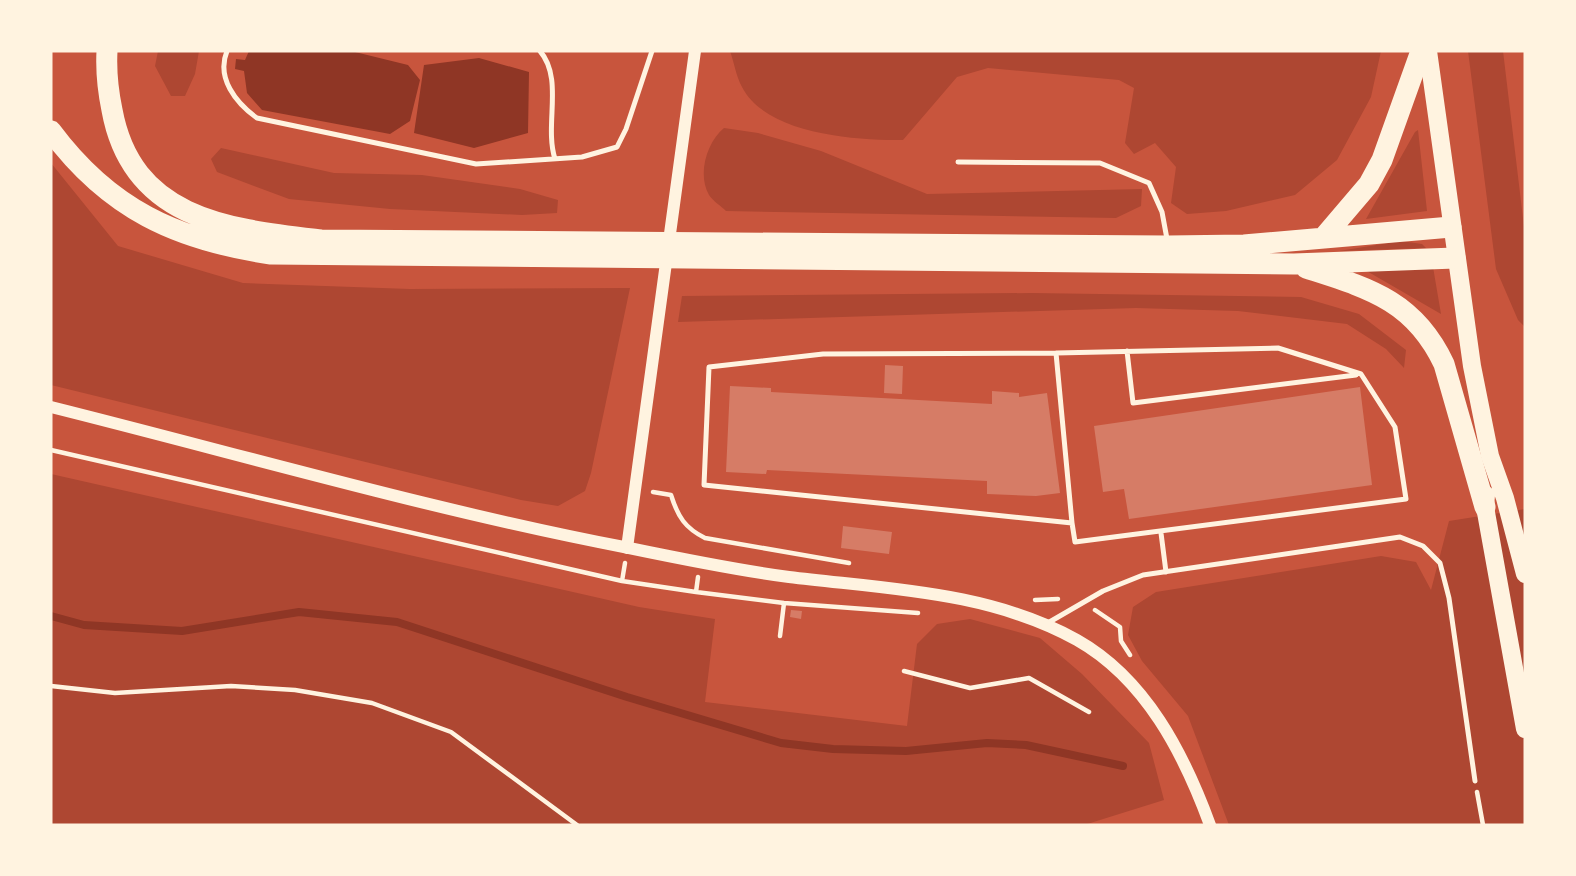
<svg xmlns="http://www.w3.org/2000/svg" width="1576" height="876" font-family="Helvetica,sans-serif">
	<rect width="100%" height="100%" fill="#c8553d"/>
	<path fill="#ae4732" d="M158,51H199L195,74L185,96H171L155,66Z
		M730,51H1381L1371,97L1337,160L1295,195L1226,211L1187,214L1171,203L1176,167L1155,143L1134,154L1125,143L1134,88L1119,80L988,68L957,77L903,140C856,140 767,135 742,87C736,76 734,62 730,51Z
		M1468,51H1503L1525,235V327L1518,320L1496,269Z
		M724,128L758,133L821,151L927,194L1142,189L1141,206L1116,218L726,211C721,206 713,201 709,195C697,174 707,142 724,128Z
		M1418,130L1427,211L1366,219L1415,132Z
		M221,148L334,173L422,175L520,189L558,200L557,213L522,215L390,209L289,199L217,172L211,159Z
		M51,163L118,246L243,283L410,289L630,288L591,473L585,491L558,506L521,500L51,385Z
		M1401,241L1422,244L1426,248L1339,251Z
		M1433,267L1441,314L1365,270Z
		M1031,293L1301,297L1359,314L1406,350L1404,368L1386,349L1347,324L1238,311L1136,308L678,322L682,296Z
		M51,474L639,607L715,619L705,702L907,726L917,644L937,624L970,619L1040,638L1082,674L1149,743L1164,800L1084,825H51Z
		M1525,509V825H1229L1188,716L1142,661L1128,635L1133,607L1156,592L1381,556L1416,562L1431,590L1449,521Z"/>
	<path fill="#8f3625" d="M249,51H351L408,65L420,80L410,121L390,134L262,110L247,93L244,71L235,69L236,59L245,60Z
		M479,58L529,72L528,133L474,148L414,133L424,65Z"/>
	<g fill="none" stroke-linecap="round" stroke-linejoin="round">
		<path stroke="#8f3625" stroke-width="8" d="M51,616L84,625L182,631L299,612L397,622L627,697L781,743L833,749L906,751L987,743L1026,745L1123,766"/>
	</g>
	<path fill="#d67c66" d="M885,365L903,366L902,394L884,393Z
		M730,386L771,388V392L992,404V391L1019,393V397L1047,393L1060,493L1036,496L987,494V481L767,470L766,474L726,472Z
		M1360,387L1372,485L1129,519L1124,489L1103,492L1094,426Z
		M843,526L892,532L889,554L841,548Z
		M791,610L802,611L801,619L790,617Z"/>
	<g fill="none" stroke-linecap="round" stroke-linejoin="round">
		<path stroke="#fff3e0" stroke-width="4.5" d="M51,450L622,581L696,592L698,577
			M653,492L671,495C678,517 685,528 705,538L849,563
			M622,581L625,563
			M696,592L784,603L918,613
			M1035,600L1058,599
			M1095,610L1120,627L1121,641L1130,655
			M780,636L784,603
			M904,671L970,688L1029,678L1089,712
			M51,686L115,693L231,686L295,690L372,703L451,732L577,825
			M1477,792L1483,825"/>
		<path stroke="#fff3e0" stroke-width="5" d="M227,51C216,78 236,103 257,118L476,164L582,157L617,147L626,129L652,51
			M540,51C564,79 544,125 555,159
			M958,162L1100,163L1149,183L1162,212L1167,239
			M1127,351L1133,403L1356,375
			M1056,353L823,354L709,367L704,485L1072,523L1075,542L1406,499L1395,427L1361,374L1278,348L1056,353L1072,523
			M1161,533L1166,572
			M1046,624L1103,591L1143,575L1400,537L1423,546L1440,563L1449,598L1475,781"/>
		<path stroke="#fff3e0" stroke-width="12" d="M51,407C243,455 435,511 629,548C682,559 735,570 789,577C886,589 989,591 1077,640C1146,679 1184,754 1210,825
			M627,548L695,51"/>
		<path stroke="#fff3e0" stroke-width="18" d="M1428,51L1472,366L1490,456L1505,498L1525,574
			M1486,495L1485,507L1525,729"/>
		<path stroke="#fff3e0" stroke-width="21" d="M107,51C106,70 108,91 112,110C132,220 229,229 321,240L1168,246L1244,245L1451,227
			M51,131C109,209 176,240 271,254L1294,264L1455,258
			M1323,238L1369,184L1382,160L1421,51
			M1306,268C1368,288 1414,300 1444,364L1485,507"/>
	</g>
	<rect width="1576" height="876" fill="none" stroke="#fff3e0" stroke-width="105"/>
</svg>
